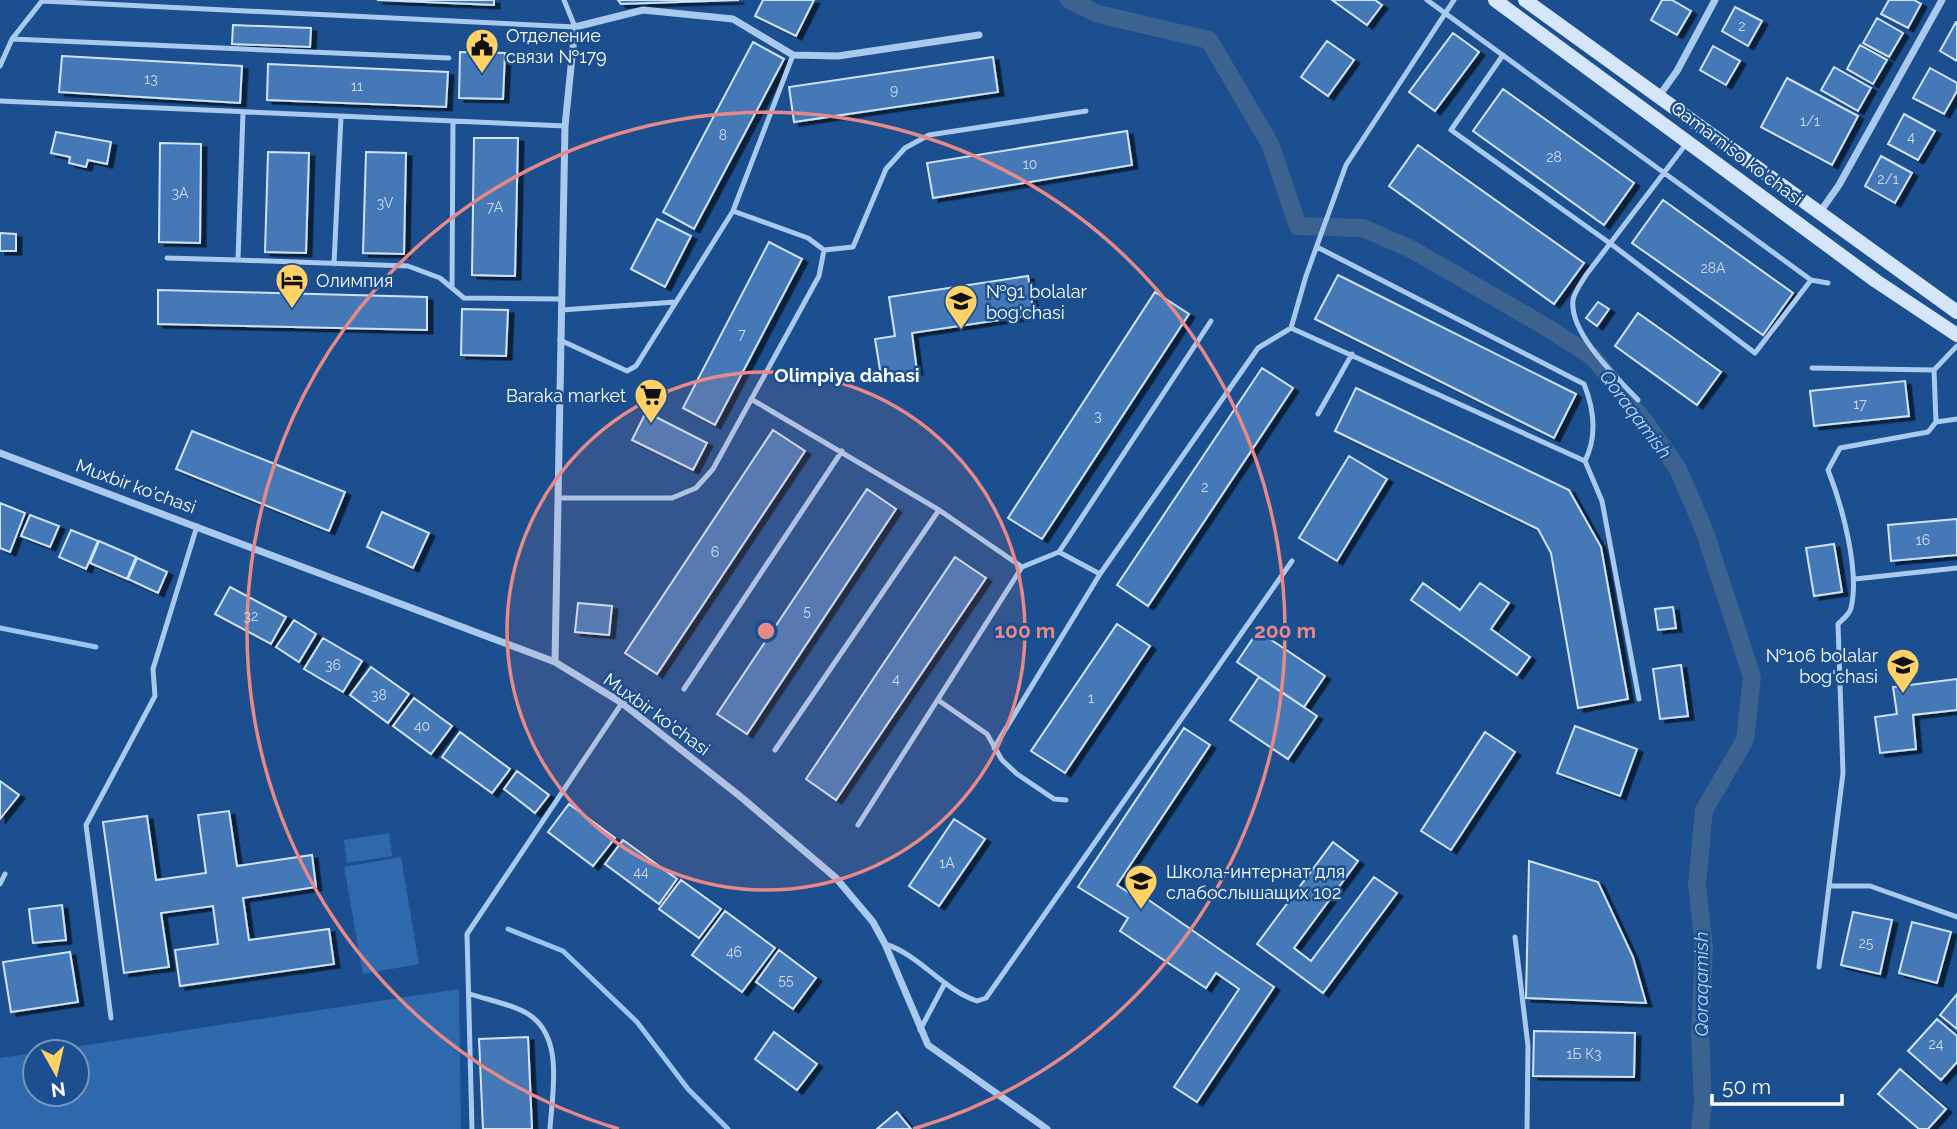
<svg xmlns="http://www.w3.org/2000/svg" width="1957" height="1129" font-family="Raleway,sans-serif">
	<defs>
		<filter id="shadow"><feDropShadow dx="5.5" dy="3.5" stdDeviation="0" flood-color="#0009"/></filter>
	</defs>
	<rect width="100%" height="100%" fill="#1b4f8f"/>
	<path fill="#2e69ad" d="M389,833L392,856L347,863L344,840Z
		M401,857L419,964L363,974L344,867Z
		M459,989L461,1129H0V1058L35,1053V1094H77V1052H41Z"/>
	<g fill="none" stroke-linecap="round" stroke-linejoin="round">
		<path stroke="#9cc4f0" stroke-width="5" d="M0,628L96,647
			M508,929L563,951L637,1022L688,1089L728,1129"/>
		<path stroke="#3c6290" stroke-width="18" d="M1069,0L1098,14L1209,40L1270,144L1298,226L1363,228L1413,250L1548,328L1593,357L1645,422L1678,469L1705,532L1752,677L1745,740L1704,810L1697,884L1704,949L1700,1034L1703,1104L1700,1129"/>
	</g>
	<path fill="#4478b7" stroke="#cfe3fa" stroke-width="2" filter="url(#shadow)" d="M377,0H494V5Z
		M618,0H739L621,4Z
		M763,0H814L796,36L755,16Z
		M1332,0H1375L1382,5L1367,25Z
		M1662,0H1672L1691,11L1677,35L1651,20Z
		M1889,0H1914L1921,4L1908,28L1881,14Z
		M1735,7L1762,21L1748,46L1722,31Z
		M1877,18L1903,33L1889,57L1863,43Z
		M1956,22H1957V61L1940,51Z
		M233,25L311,28L310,47L232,44Z
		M1453,33L1479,52L1435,111L1409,92Z
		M1327,41L1354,60L1328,96L1301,77Z
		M753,42L784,59L694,229L663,212Z
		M1860,45L1887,60L1873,84L1847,69Z
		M1713,46L1740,61L1726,85L1700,70Z
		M460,52L505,53L503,99L459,98Z
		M62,56L242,66L240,103L59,92Z
		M993,57L998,92L794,122L789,87Z
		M268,64L448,72L446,107L267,100Z
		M1834,67L1871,88L1858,111L1821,90Z
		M1930,68L1957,83V91L1944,114L1913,98Z
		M1787,78L1858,116L1832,165L1761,127Z
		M1503,89L1634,183L1604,225L1473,131Z
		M1904,114L1935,131L1918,160L1888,144Z
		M1127,131L1132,165L933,198L927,163Z
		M56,132L111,142L107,164L88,160L86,167L69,163L70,157L51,153Z
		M474,138H518L515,276L472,275Z
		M160,143L201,144L200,243L159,242Z
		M1418,145L1584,263L1554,304L1389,186Z
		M268,152L309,153L306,253L265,252Z
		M366,152L406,153L404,254L363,253Z
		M1881,156L1912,173L1895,203L1865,186Z
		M1663,200L1793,293L1763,335L1632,243Z
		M657,219L691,236L665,287L631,269Z
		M0,233L16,234V251H0Z
		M769,242L802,259L715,425L683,408Z
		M1338,275L1576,394L1554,438L1315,319Z
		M1028,276L1034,315L912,333L917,371L881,376L875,339L895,336L889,297Z
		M158,290L427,297V330L158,324Z
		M1155,292L1189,314L1042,539L1008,518Z
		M1598,302L1609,309L1597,326L1586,318Z
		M462,309L508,310L506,356L461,355Z
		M1638,313L1721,372L1697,405L1615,346Z
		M1262,368L1293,388L1148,606L1117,585Z
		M1905,381L1909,416L1814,426L1810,391Z
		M1356,388L1569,490L1601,547L1628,699L1578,708L1551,553L1538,529L1335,431Z
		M646,412L707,443L693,470L632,440Z
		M773,430L805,451L657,674L625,653Z
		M192,431L345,492L329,531L176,469Z
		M1349,456L1387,479L1337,561L1299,538Z
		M867,489L896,509L747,734L717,714Z
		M0,503L25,513L10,552L0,548Z
		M382,512L429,533L413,568L367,547Z
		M30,515L59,526L50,547L21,536Z
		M1957,519V555L1891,561L1888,525Z
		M71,530L98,541L86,569L59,557Z
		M99,541L136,557L127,579L90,563Z
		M1834,544L1842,592L1814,596L1806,548Z
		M955,557L986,578L836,800L806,779Z
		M137,558L167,572L158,593L128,579Z
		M1423,583L1460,610L1480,583L1509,603L1491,629L1530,657L1517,675L1411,600Z
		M230,587L286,617L271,644L215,614Z
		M578,603L612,606L609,635L575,632Z
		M1673,607L1676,628L1658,630L1655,609Z
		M294,620L316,634L299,662L276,647Z
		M1117,624L1150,646L1065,773L1031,751Z
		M1258,631L1325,676L1304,707L1237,662Z
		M323,638L362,661L343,692L304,669Z
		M1681,665L1688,716L1660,719L1653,669Z
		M371,667L409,694L388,723L350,695Z
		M1259,677L1317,716L1288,759L1230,720Z
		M1957,679V710L1913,715L1916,749L1880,753L1875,717L1897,714L1893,687Z
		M414,698L452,726L431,754L393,726Z
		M1575,726L1637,749L1620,796L1557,773Z
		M1184,728L1210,745L1117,885L1140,900L1143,896L1274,987L1197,1102L1174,1087L1239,989L1216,973L1206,988L1120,931L1128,918L1078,887Z
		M460,732L510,769L492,793L442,757Z
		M1485,732L1515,752L1451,850L1421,831Z
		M517,771L549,795L535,813L504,789Z
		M0,781L19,795L0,819Z
		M569,804L615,838L593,866L548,832Z
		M229,811L237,866L312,855L316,887L243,898L249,940L329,929L334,964L180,986L175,950L218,944L213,906L161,913L169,967L124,973L103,822L147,816L156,880L206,873L198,815Z
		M954,819L985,839L939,906L909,886Z
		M623,840L677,879L659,904L605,864Z
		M1333,842L1358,861L1294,948L1311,961L1374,877L1397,893L1323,993L1257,944Z
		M1529,861L1598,882L1633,957L1646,1003L1526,998Z
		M681,880L721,909L699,938L659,909Z
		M62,905L66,940L33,943L29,909Z
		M725,911L775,948L742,992L692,955Z
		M1853,912L1892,920L1880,974L1841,965Z
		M1912,922L1951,932L1937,983L1899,973Z
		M779,950L816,978L793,1009L756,982Z
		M70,952L78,1002L11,1012L3,962Z
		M1957,994V1029L1940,1015Z
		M1937,1019L1957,1036V1062L1941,1080L1908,1051Z
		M1534,1031L1635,1033L1634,1077L1533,1076Z
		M774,1032L817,1064L797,1090L755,1059Z
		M528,1037L532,1129H483L479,1039Z
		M1900,1069L1946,1109L1928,1129H1919L1878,1094Z
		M897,1112L911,1129H877Z"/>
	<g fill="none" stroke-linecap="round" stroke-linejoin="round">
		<path stroke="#a9c9ee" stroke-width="5" d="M1427,0L1811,280L1828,283
			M12,39L449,58
			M1503,55L1451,130L1611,244L1755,353L1811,280
			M0,66L12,39L42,1L575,27L564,0
			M0,101L565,126
			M1317,247L1584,384C1594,409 1597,437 1585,461
			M824,250L853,247L886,169L905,148L929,135L1086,111
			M167,258L238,260L243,112
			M238,260L408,266L440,278L464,298L561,299
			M334,264L341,117
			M452,288L453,121
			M561,310L676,302L733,211L793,55
			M1291,328L1585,461L1602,501L1639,699
			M560,340L627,371L636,366L676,302
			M1812,368L1934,370
			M751,399L939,510L1022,567
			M1638,400C1617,378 1569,333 1573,300C1574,292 1582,282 1586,275L1686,144
			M1318,414L1352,354
			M1936,422L1957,419
			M559,498H672L696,488L713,469L819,276L824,250L808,238L733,211
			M1100,574L1258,348L1291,328L1306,276L1346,165L1454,0
			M1855,579L1957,568
			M684,689L842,451
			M938,700L987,734L1002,760L1017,774L1054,799L1066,800
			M994,748L1100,574L1059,552
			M775,750L939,510
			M858,825L1022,567L1059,552L1211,321
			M0,884L5,874
			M1831,886H1870L1957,917
			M1515,937L1528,1046L1527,1129
			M885,944C920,955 942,989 977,1001L986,998L1292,561
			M1819,967L1843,773L1838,624C1843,619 1850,614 1851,608C1860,571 1842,505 1828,470L1840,448L1928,432L1936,422L1934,370L1957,346
			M470,994C488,1000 516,1005 531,1016C564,1040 552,1094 550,1129
			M111,1018L86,825L155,696L153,669L197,526
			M920,1030L945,983
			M472,1129L467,934L622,703"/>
		<path stroke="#a9c9ee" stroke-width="7" d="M1659,96L1677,71L1715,0
			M1820,212L1839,185L1942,0
			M0,453L555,662L622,703L741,797L836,878L873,922L885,944L928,1045L1047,1129
			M555,662L565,126L575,27L643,10L733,19L793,55L838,56L979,35"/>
		<path stroke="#d6e6fa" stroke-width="14" d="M1495,0L1876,281L1957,335
			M1525,0L1957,312"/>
	</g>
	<circle cx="766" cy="631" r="259" fill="#e88989" fill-opacity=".12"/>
	<g fill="none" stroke="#e88989" stroke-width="3.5">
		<circle cx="766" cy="631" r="259"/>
		<path d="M619 1129A519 519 0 1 1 913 1129"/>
	</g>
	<defs>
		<symbol id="civic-pin" viewBox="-11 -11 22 30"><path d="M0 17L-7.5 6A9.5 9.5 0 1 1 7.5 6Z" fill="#ffd166" stroke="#1b4f8f"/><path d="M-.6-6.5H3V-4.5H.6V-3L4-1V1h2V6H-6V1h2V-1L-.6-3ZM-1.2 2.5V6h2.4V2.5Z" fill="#111"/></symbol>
		<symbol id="hotel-pin" viewBox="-11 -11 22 30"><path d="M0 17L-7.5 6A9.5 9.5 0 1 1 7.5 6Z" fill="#ffd166" stroke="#1b4f8f"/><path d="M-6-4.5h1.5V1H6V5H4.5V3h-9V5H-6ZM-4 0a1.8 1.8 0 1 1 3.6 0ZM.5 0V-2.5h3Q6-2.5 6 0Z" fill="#111"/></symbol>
		<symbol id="school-pin" viewBox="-11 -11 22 30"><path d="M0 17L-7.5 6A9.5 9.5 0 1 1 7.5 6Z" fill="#ffd166" stroke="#1b4f8f"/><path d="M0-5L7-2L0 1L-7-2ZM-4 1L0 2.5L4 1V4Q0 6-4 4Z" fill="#111"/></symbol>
		<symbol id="supermarket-pin" viewBox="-11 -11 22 30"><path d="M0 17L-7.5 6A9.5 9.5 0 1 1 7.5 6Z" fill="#ffd166" stroke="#1b4f8f"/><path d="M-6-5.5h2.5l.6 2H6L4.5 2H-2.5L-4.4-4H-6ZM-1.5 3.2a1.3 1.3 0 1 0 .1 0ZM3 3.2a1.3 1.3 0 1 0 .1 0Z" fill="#111"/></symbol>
	</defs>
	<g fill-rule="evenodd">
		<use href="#civic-pin" x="463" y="26" width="38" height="52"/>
		<use href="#hotel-pin" x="273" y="261" width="38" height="52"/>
		<use href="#school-pin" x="942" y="282" width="38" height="52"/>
		<use href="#supermarket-pin" x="632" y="376" width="38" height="52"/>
		<use href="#school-pin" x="1884" y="646" width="38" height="52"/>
		<use href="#school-pin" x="1122" y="862" width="38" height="52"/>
	</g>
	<g text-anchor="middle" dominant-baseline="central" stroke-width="5" stroke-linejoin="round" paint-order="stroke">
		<g font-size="14" fill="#d0dded">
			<text x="1742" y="26">2</text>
			<text x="151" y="79">13</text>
			<text x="357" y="86">11</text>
			<text x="894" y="90">9</text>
			<text x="1810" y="121">1/1</text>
			<text x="723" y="135">8</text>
			<text x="1911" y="137">4</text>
			<text x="1554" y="157">28</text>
			<text x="1030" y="164">10</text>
			<text x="1888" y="179">2/1</text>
			<text x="180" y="193">3A</text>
			<text x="385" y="203">3V</text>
			<text x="495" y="207">7A</text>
			<text x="1713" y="268">28A</text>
			<text x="742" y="334">7</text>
			<text x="1860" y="404">17</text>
			<text x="1098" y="416">3</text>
			<text x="1205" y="487">2</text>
			<text x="1923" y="540">16</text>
			<text x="715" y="552">6</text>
			<text x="807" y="611">5</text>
			<text x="251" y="616">32</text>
			<text x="333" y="665">36</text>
			<text x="896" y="679">4</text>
			<text x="379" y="695">38</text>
			<text x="1091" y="698">1</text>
			<text x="422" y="726">40</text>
			<text x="947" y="863">1A</text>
			<text x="641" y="872">44</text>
			<text x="1866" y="943">25</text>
			<text x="734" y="952">46</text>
			<text x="786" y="980">55</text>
			<text x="1936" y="1044">24</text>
			<text x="1584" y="1054">1Б К3</text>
		</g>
		<g font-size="18" fill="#fff" stroke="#1b4f8f" text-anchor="start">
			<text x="506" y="35">Отделение<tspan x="506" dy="21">связи №179</tspan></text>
			<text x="316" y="280">Олимпия</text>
			<text x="986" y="291">№91 bolalar<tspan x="986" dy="21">bog'chasi</tspan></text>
			<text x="626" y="395" text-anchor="end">Baraka market</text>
			<text x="1878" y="655" text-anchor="end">№106 bolalar<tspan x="1878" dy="21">bog'chasi</tspan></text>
			<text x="1166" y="871">Школа-интернат для<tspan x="1166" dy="21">слабослышащих 102</tspan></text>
		</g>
		<g font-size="18" fill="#fff" stroke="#1b4f8f">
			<text transform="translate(1737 153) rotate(37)">Qamarniso ko'chasi</text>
			<text transform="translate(136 486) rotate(20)">Muxbir ko'chasi</text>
			<text transform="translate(657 714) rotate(36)">Muxbir ko'chasi</text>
		</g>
		<g font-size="19" font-weight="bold" fill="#fff" stroke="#1b4f8f">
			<text x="847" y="375">Olimpiya dahasi</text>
		</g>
		<g font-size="19" font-style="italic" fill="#b5d3f5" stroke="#1b4f8f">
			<text transform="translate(1636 414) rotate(53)">Qoraqamish</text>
			<text transform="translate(1701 984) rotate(-90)">Qoraqamish</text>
		</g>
	</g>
	<circle cx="766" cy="631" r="10" fill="#e88989" stroke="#1b4f8f" stroke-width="3.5"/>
	<g font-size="21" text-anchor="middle" font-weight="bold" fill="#e88989" stroke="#1b4f8f" stroke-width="5" stroke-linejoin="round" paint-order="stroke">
		<text x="1025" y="638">100 m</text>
		<text x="1285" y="638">200 m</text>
	</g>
	<g transform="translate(56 1073) rotate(172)"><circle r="33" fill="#1b4f8f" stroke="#7695bc" stroke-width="2"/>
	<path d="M0-5L12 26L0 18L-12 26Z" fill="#ffd166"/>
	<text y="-10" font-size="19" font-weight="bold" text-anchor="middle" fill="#ffffff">N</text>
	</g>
	<path d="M1712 1094v10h130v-10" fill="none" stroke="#ffffff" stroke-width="3.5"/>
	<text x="1722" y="1094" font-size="21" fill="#ffffff" stroke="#1b4f8f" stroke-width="5" paint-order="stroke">50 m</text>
</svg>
